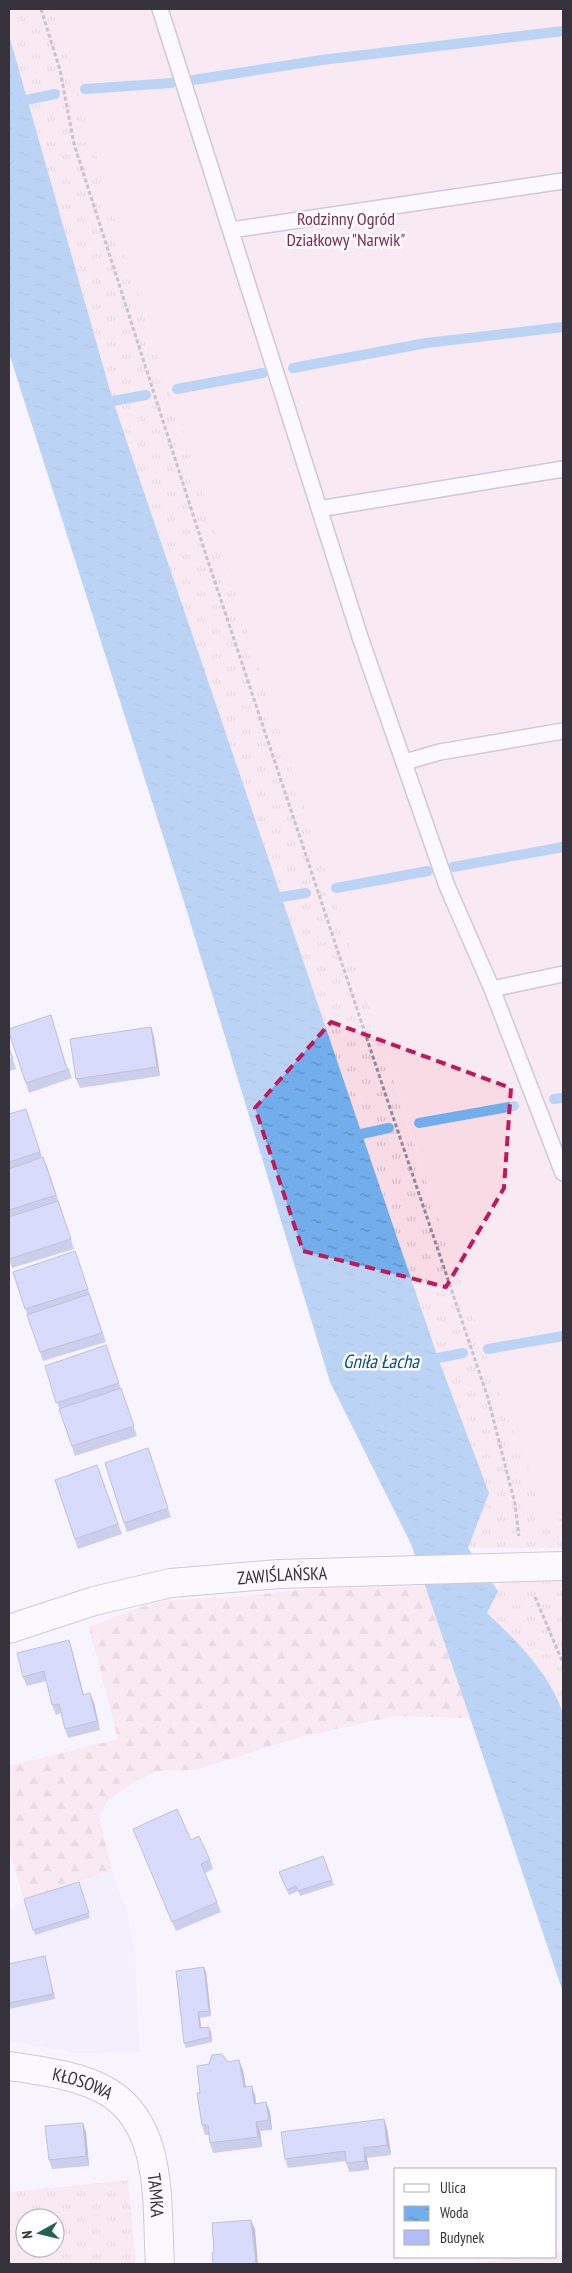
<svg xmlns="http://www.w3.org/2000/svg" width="572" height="2273" font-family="'PT Sans Narrow',sans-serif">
	<defs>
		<pattern id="grass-tufts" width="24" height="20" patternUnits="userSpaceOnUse" patternTransform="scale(1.25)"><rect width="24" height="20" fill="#f8dbe4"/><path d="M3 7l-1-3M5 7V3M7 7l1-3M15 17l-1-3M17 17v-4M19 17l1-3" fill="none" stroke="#d5bcc4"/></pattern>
		<pattern id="forest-firs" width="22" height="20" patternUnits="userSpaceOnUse" patternTransform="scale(1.25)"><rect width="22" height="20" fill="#f8dbe4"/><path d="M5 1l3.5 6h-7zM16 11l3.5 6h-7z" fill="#d5bcc4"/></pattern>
		<pattern id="water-ripples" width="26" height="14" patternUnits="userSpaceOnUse" patternTransform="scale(1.25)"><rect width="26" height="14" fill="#72aeec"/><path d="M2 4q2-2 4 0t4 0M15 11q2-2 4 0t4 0" fill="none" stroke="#5e8ec0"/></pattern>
	</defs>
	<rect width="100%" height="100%" fill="#f8f4fe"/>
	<path fill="#f0e9fc" d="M112,1870L128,1915L135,1956L140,2052L76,2053L9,2041V1910L13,1909L24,1899Z"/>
	<path fill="url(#grass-tufts)" fill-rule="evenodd" d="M9,9H54L120,237L439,1220L555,1519H563V1548H468L489,1493L438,1358L113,401L9,35Z
		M563,1581V1713C549,1673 518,1642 487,1613L500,1583Z
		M9,2180L11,2192L128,2180L136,2264H9ZM25,2218H55V2248H25Z
		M563,2251V2264H464L520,2257H556V2252Z"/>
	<path fill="url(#forest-firs)" d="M426,1586L470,1718L395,1716L304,1736L195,1770L157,1771L132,1783L107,1801L99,1818L112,1870L24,1899L9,1850V1766L118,1739L89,1627L157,1601L237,1597L316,1588Z"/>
	<path fill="#f8dbe4" d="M54,9H563V1519H555L542,1509L439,1220L120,237Z"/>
	<path fill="url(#water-ripples)" d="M9,35L113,401L438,1358L489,1493L468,1548L498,1591L487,1613C518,1642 549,1673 563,1713V1992L411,1544L330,1382L185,905L9,353Z"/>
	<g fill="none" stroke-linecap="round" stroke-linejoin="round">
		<path stroke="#72aeec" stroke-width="10" d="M193,80L322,60L563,31
			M85,89L171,83
			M26,100L55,94
			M293,368L426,343L563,327
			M177,389L263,373
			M113,401L146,395
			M453,867L563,847
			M336,888L428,871
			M281,897L306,893
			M554,1099L563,1098
			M419,1123L514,1106
			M361,1134L389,1128
			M488,1349L563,1336
			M438,1358L463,1353"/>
		<defs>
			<path id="lane" d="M160,9L361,640L447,886L492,989L563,1173
				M231,230L563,181
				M319,509L563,469
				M405,762L440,752L563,731
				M492,989L563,974"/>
			<g id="street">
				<path id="s1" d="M9,1629L94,1601L171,1583L279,1574L563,1566"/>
				<path id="s2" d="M9,2066C42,2071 79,2075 108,2092C165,2126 156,2207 160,2264"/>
			</g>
		</defs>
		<use href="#lane" stroke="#9d95ab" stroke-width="18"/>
		<use href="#street" stroke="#9d95ab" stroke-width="30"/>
		<path stroke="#8f8b95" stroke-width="3" stroke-dasharray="4 2.5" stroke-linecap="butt" d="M41,9L60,70L74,144L205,552L387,1099L488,1398L515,1504L519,1536
			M535,1597L563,1663"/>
		<use href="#lane" stroke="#fff" stroke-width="15"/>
		<use href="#street" stroke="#fff" stroke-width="28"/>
	</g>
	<path fill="#98a2d6" d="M51,1015L67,1067L69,1069L72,1078L29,1093L9,1033Z
		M151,1027L154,1037L160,1076L80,1088L76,1079Z
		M9,1047L16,1069L9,1071Z
		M26,1109L42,1157L47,1166L74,1249L12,1268L9,1259V1114Z
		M75,1251L106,1342L43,1361L13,1272Z
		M106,1345L137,1436L75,1456L45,1366Z
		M148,1448L171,1517L127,1532L124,1523Z
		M97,1465L122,1534L78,1549L55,1480Z
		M72,1650L84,1695L94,1703L100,1730L68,1738L65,1729L61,1713L56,1715L52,1705L46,1681L27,1686L23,1677Z
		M133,1829L191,1840L210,1860L213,1869L205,1873L221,1912L176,1931Z
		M323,1856L334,1885L300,1896L298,1891L289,1895L281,1877Z
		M81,1887L90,1918L35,1935L24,1899Z
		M45,1956L55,1999L9,2009V1964Z
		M204,1967L206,1972L211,2016L200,2018L201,2028L211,2032L212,2042L186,2048L184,2043Z
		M228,2062L243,2070L246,2087L255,2095L256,2104L266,2102L270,2112L272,2130L260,2131L262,2147L213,2153L210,2143L209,2135H205L202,2125L200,2093Z
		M384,2119L387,2128L391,2155L367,2158L369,2170L349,2172L346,2161L288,2168L285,2159Z
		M86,2132L89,2166L52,2169L49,2160Z"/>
	<path fill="#7c84ae" d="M151,1027L154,1037L160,1076L157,1067Z
		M69,1640L72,1650L86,1705L83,1695Z
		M90,1693L94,1703L100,1730L97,1721Z
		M45,1956L46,1961L55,1999L53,1994Z
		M204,1967L206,1972L211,2016L209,2011Z
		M198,2012L200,2018L202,2033L200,2028Z
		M209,2027L211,2032L212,2042L210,2037Z
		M239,2060L243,2070L247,2096L244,2087Z
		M252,2086L255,2095L257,2114L254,2104Z
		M266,2102L270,2112L272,2130L269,2120Z
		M384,2119L387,2128L391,2155L387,2145Z
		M256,2122L260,2131L262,2147L258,2137Z
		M83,2123L86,2132L89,2166L86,2156Z
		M364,2148L367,2158L369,2170L365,2161Z
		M251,2220L255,2229L258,2264H256Z"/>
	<path fill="#b1bcf9" stroke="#7c84ae" d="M51,1015L66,1067L69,1069L26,1083L9,1033V1029Z
		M151,1027L157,1067L76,1079L70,1039Z
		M9,1048L13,1059L9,1061Z
		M26,1109L40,1152L9,1162V1114Z
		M43,1157L56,1195L9,1210V1169Z
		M58,1201L71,1239L9,1259V1217Z
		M75,1251L88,1289L25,1309L13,1272Z
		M89,1294L102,1333L40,1352L27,1315Z
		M106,1345L119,1383L56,1403L45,1366Z
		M121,1388L134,1426L72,1446L59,1409Z
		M148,1448L168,1508L124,1523L105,1463Z
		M97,1465L118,1524L75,1539L55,1480Z
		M69,1640L83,1695L90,1693L97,1721L65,1729L59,1704L52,1705L44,1671L23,1677L17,1653Z
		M177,1809L191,1840L199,1836L210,1860L201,1864L217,1902L172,1922L133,1829Z
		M323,1856L332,1880L298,1891L296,1886L287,1890L279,1872Z
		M79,1882L89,1913L33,1930L24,1899Z
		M45,1956L53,1994L9,2003V1964Z
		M204,1967L209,2011L198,2012L200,2028L209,2027L210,2037L184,2043L176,1971Z
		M222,2054L228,2062L239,2060L244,2087L252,2086L254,2104L266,2102L269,2120L256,2122L258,2137L210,2143L208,2125H202L197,2093H200L197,2066L209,2064L212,2055Z
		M384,2119L387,2145L364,2148L365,2161L346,2163L345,2151L285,2159L281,2132Z
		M83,2123L86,2156L49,2160L45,2126Z
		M251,2220L256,2264H213L212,2253H214L212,2223Z"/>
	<path d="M0 0H572V2273H0ZM331,1022L511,1088L504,1188L446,1287L303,1251L255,1108Z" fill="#f8f4fe" fill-opacity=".55" fill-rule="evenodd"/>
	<path fill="none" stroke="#c2185b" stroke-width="4" stroke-dasharray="10 6" stroke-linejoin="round" d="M331,1022L511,1088L504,1188L446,1287L303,1251L255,1108Z"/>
	<g text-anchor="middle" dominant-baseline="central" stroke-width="5" stroke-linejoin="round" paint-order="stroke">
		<g font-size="18" fill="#872453" stroke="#fff">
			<text x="346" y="218">Rodzinny Ogród<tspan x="346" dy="21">Działkowy "Narwik"</tspan></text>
		</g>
		<g font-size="18" fill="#37333c" stroke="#fff">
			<text stroke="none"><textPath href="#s1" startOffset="280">ZAWIŚLAŃSKA</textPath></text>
			<text stroke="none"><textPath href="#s2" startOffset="76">KŁOSOWA</textPath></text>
			<text stroke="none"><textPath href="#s2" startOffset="222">TAMKA</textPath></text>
		</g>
		<g font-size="19" font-style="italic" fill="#0c4d85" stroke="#fff">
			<text x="381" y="1361">Gniła Łacha</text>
		</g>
	</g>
	<rect width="572" height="2273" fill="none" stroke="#37333c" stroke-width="20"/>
	<rect x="394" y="2168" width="162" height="90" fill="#ffffff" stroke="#afadb1"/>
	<rect x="404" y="2184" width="25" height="8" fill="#ffffff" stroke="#afadb1"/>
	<text x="440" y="2193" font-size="15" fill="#37333c">Ulica</text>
	<rect x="404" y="2206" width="25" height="15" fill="url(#water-ripples)" stroke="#afadb1"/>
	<text x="440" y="2218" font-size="15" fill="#37333c">Woda</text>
	<rect x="404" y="2230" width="25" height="15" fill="#b1bcf9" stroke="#afadb1"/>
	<text x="440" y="2243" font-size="15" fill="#37333c">Budynek</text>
	<g transform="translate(40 2233) rotate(262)"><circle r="24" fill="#ffffff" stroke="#afadb1"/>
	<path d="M0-4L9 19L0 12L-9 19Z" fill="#226351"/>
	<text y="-8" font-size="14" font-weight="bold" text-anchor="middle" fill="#37333c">N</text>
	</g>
</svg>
